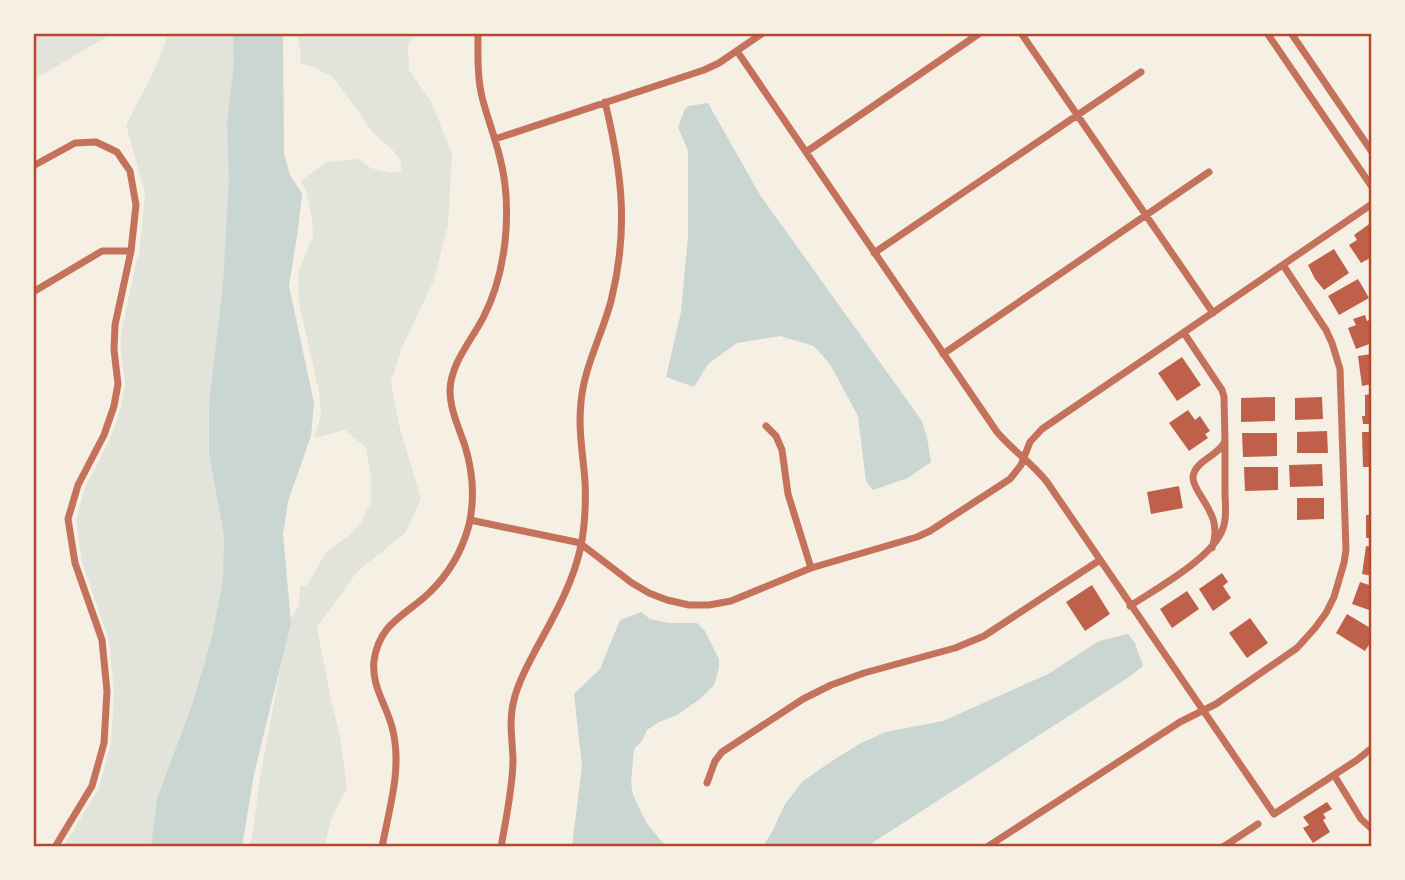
<svg xmlns="http://www.w3.org/2000/svg" width="1405" height="880" font-family="'Source Sans 3',sans-serif">
	<rect width="100%" height="100%" fill="#f6efe4"/>
	<path fill="#e2e4dc" d="M33,33H113L33,80Z
		M169,33H236L233,564L155,847H63L98,790L111,744L114,693L109,640L82,562L76,520L85,488L110,439L121,408L125,384L121,351V334L137,258L139,257L145,193L126,125L153,73Z
		M297,33H417L408,44L409,70L432,103L452,155L448,225L434,280L402,347L391,382L399,425L421,499L405,533L357,572L317,627L332,705L340,735L347,788L332,817L324,847H248L252,838L260,777L282,660V632L299,606L300,586L307,585L327,551L350,535L360,524L371,502V475L366,448L345,430L314,438L321,415L319,392L299,302L298,274L313,236L312,219L306,190L301,181L326,162L358,159L371,168L390,173L401,172V161L392,149L375,135L332,76L310,66L300,63L301,53Z"/>
	<path fill="#c9d6d2" d="M233,33H283L284,153L290,175L302,194L298,229L289,286L314,403L311,436L288,501L283,534L291,623L254,774L242,847H151L157,799L193,702L212,637L223,580L224,535L209,454V404L223,285L229,178L227,122L234,65Z
		M708,103L760,195L922,421L927,438L931,462L908,478L873,490L866,481L858,416L830,364L814,346L780,336L737,343L708,364L694,387L666,377L681,312L688,236V151L678,127L685,109L689,106Z
		M641,612L650,619L669,623H697L705,631L719,659V668L714,685L700,699L677,715L659,722L647,730L642,741L634,749L631,782L633,795L646,822L666,847H572L582,766L574,694L600,669L620,620Z
		M1128,634L1135,643L1143,666L1126,679L866,847H763L773,830L785,804L803,781L832,761L861,743L886,732L943,721L1048,674L1099,641Z"/>
	<path fill="#bf614a" d="M1372,222V257L1361,263L1349,245L1357,240L1354,235Z
		M1334,249L1349,273L1324,290L1315,279L1308,265Z
		M1358,279L1369,298L1339,315L1328,296Z
		M1365,315L1367,321L1372,319V343L1356,349L1348,328L1356,325L1353,319Z
		M1371,354L1372,384L1362,386L1358,356Z
		M1182,357L1201,385L1177,401L1158,373Z
		M1372,394V424H1363L1362,416H1365V395Z
		M1275,397V421L1241,422V398Z
		M1322,397L1323,419L1295,420V398Z
		M1188,410L1195,420L1200,416L1210,431L1205,434L1208,438L1189,451L1169,423Z
		M1327,431L1328,453H1297V432Z
		M1362,432H1372V467H1363Z
		M1242,433H1277V456L1243,457Z
		M1322,464L1323,486L1290,487L1289,465Z
		M1244,467H1278V490L1245,491Z
		M1179,486L1183,508L1151,514L1147,492Z
		M1297,498H1324V519L1297,520Z
		M1366,515H1372V538H1366Z
		M1366,546L1372,547V576L1362,574Z
		M1222,573L1228,582L1223,586L1231,598L1213,611L1199,589Z
		M1360,582L1372,586V611L1352,604Z
		M1092,585L1110,614L1085,631L1066,602Z
		M1187,591L1199,609L1172,628L1160,609Z
		M1347,614L1372,629V640L1365,651L1336,633Z
		M1250,618L1268,643L1247,658L1229,633Z
		M1327,802L1332,809L1323,814L1326,818L1323,820L1330,832L1313,843L1303,828L1309,825L1303,817Z"/>
	<g fill="none" stroke-linecap="round" stroke-linejoin="round">
		<path stroke="#c5725c" stroke-width="7" d="M1021,33L1213,313
			M1267,33L1372,187
			M1291,33L1372,152
			M737,51L997,432C1012,450 1032,463 1047,482L1274,814L1357,760L1372,748
			M495,139L704,70L719,63L763,33
			M806,152L980,33
			M33,166L75,143L96,142L117,152L130,171L136,205L131,251L115,325L114,350L118,384L114,406L104,435L78,485L68,519L75,563L102,640L107,691L104,743L92,786L55,847
			M874,253L1141,72
			M33,292L102,251H131
			M1184,333L1222,390L1224,397L1225,441C1219,456 1195,460 1193,477C1193,483 1196,488 1199,493C1211,512 1220,525 1212,548
			M943,354L1209,172
			M766,426L776,436L782,450L788,494L811,568
			M470,520L576,542L581,544L632,583L649,593L667,600L689,605H709L731,601L811,568L917,537L930,531L1010,479L1021,465L1030,442L1042,429L1372,204
			M1130,606C1157,588 1217,556 1224,525C1227,514 1225,503 1225,492C1225,475 1225,459 1225,442
			M1334,775L1361,819L1372,829
			M707,783L715,761L722,752L803,699L831,685L864,673L955,648L984,636L1100,560
			M382,847C389,809 402,770 393,731C388,707 371,687 374,661C379,623 405,616 429,593C449,574 462,551 469,525C475,498 473,472 465,446C459,428 450,410 450,390C451,363 471,341 483,318C495,295 502,268 505,242C508,214 507,185 500,158C495,137 487,117 482,97C477,76 478,54 478,33
			M501,847C506,819 512,791 513,763C513,742 508,721 514,700C518,682 527,667 535,651C553,618 574,582 581,545C585,527 586,499 585,481C583,455 578,429 581,402C584,367 602,335 611,301C629,230 622,172 605,102
			M987,847L1180,722L1216,704L1297,648L1315,628L1326,613L1334,597L1344,563L1346,550L1340,369L1332,343L1326,330L1283,265
			M1223,847L1258,824"/>
	</g>
	<rect width="1405" height="880" fill="none" stroke="#f6efe4" stroke-width="70"/>
	<rect x="35" y="35" width="1335" height="810" fill="none" stroke="#b5482f" stroke-width="2.5"/>
</svg>
